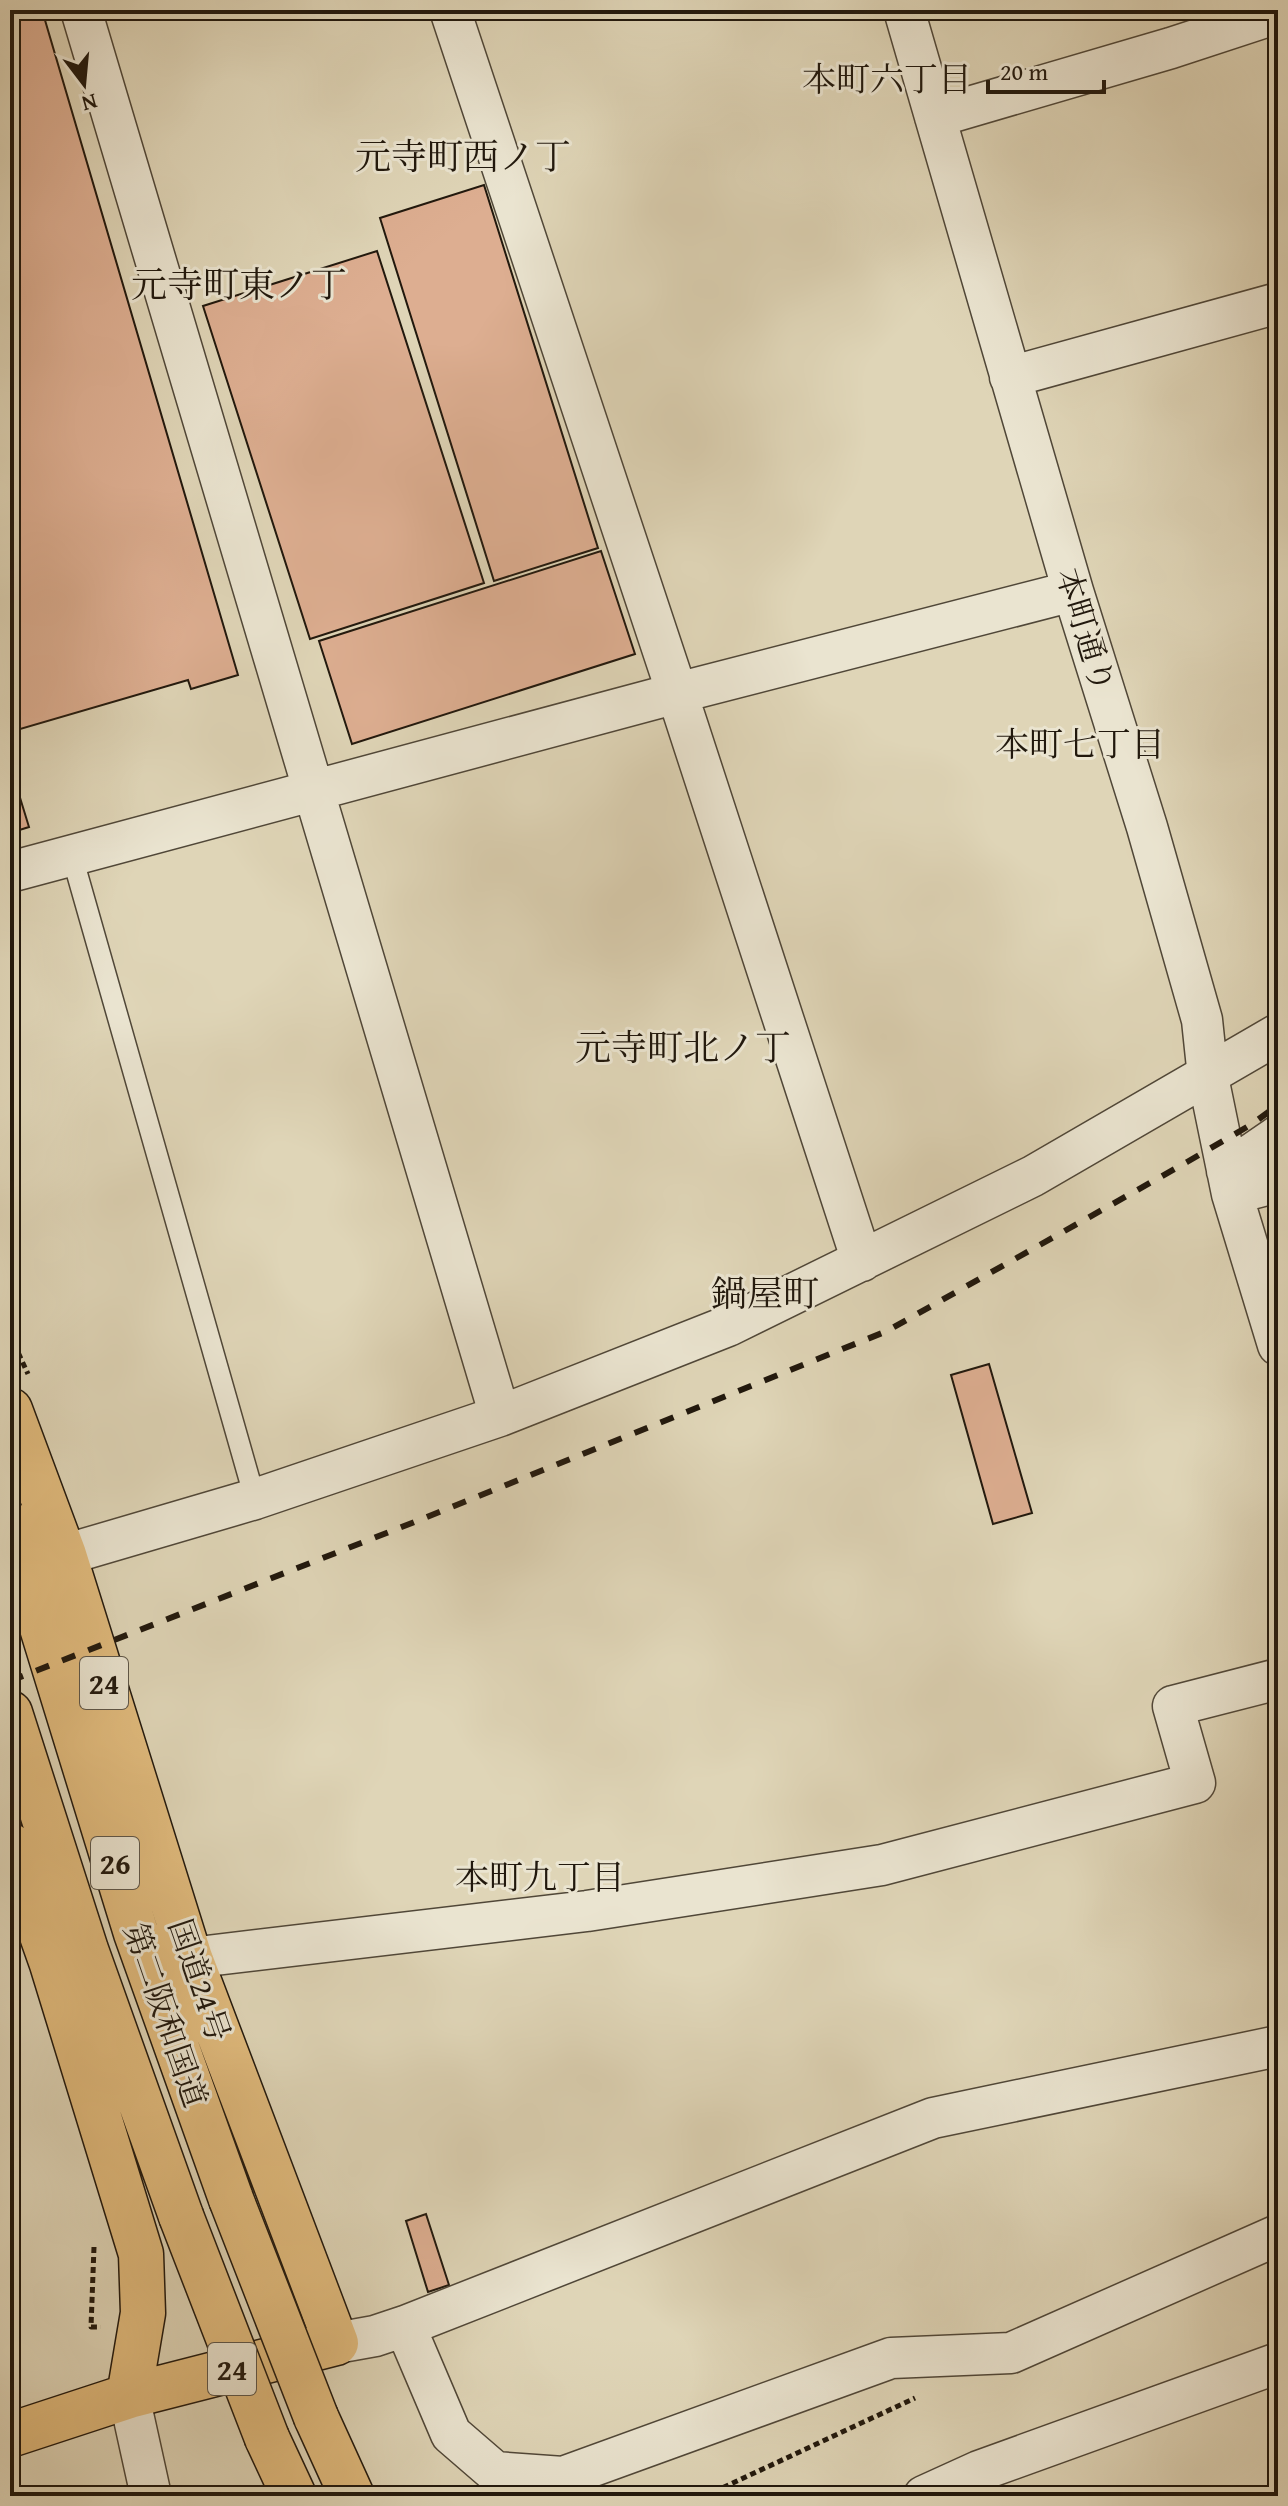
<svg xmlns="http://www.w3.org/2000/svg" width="1288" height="2506" font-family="'Gentium Book Plus','Noto Serif JP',serif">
	<rect width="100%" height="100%" fill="#dfd5b7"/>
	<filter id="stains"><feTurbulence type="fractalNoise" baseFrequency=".0025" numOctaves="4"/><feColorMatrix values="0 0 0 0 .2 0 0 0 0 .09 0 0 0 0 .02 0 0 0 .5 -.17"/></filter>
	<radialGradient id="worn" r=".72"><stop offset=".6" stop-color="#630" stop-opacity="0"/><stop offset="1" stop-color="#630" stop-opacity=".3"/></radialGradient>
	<path fill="#ddae91" stroke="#21180d" stroke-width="2" d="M10,10H42L238,675L191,689L188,680L10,732Z
		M484,185L598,548L494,581L380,218Z
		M377,251L484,583L310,639L203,306Z
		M601,551L635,654L352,744L319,641Z
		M10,765L29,827L10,833Z
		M989,1364L1032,1513L993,1524L951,1375Z
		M426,2214L449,2285L428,2292L406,2221Z"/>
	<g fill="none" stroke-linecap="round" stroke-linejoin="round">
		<defs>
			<path id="lane" d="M72,856L255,1499"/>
			<path id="street" d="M81,10L500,1416
				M450,10L677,693L862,1261
				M904,10L1073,591L1147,827L1202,1020L1208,1077L1232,1194L1278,1345
				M935,117L1171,48L1278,13
				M1010,377L1278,303
				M10,872L677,693L1073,591
				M1227,1171L1278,1136
				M1232,1194L1278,1182
				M64,1555L255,1499L500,1416L728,1326L1033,1176L1278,1034
				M190,1958L587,1911L882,1865L1195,1783L1173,1706L1278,1679
				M405,2326L451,2434L495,2472L563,2477L891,2358L1011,2353L1278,2235
				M336,2343L375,2336L405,2326L933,2118L1278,2046
				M129,2396L151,2496
				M924,2496L979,2471L1278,2363"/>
			<path id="highway" d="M10,1410L64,1555L190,1958L336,2343L129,2396L10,2435
				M10,1524L136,1933L231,2199
				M10,1713L86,1950L181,2216
				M10,1845L52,1964L141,2254L143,2313L129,2396
				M316,2417L352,2496
				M267,2438L294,2496"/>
		</defs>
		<use href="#lane" stroke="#504738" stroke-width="23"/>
		<use href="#street" stroke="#504738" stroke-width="43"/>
		<use href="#highway" stroke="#21180d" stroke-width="47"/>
		<path stroke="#21180d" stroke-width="5" stroke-dasharray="6 4" stroke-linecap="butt" d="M10,1335L28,1374
			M94,2247L91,2327H101
			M705,2496L915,2398"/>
		<use href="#lane" stroke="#eae4d0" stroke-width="20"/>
		<use href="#street" stroke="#eae4d0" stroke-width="40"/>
		<use href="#highway" stroke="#e0ba7c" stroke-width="44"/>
		<path stroke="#21180d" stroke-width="6" stroke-dasharray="14 14" stroke-linecap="butt" d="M10,1681L422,1519L887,1331L1187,1162L1252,1124L1278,1105"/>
		<defs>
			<path id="highway-bridge" d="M231,2199L316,2417
				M181,2216L267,2438"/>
		</defs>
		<use href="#highway-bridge" stroke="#21180d" stroke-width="47" stroke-linecap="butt"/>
		<use href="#highway-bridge" stroke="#e0ba7c" stroke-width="44"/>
	</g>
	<g text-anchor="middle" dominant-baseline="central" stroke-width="6" stroke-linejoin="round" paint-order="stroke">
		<g fill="#eae4d0" stroke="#5d5548" stroke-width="2">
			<rect x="80" y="1657" width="48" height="52" rx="6"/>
			<rect x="91" y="1837" width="48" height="52" rx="6"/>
			<rect x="208" y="2343" width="48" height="52" rx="6"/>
		</g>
		<g font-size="30" font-weight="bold" fill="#21180d">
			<text x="104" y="1683">24</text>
			<text x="115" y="1863">26</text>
			<text x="232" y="2369">24</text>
		</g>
		<g font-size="32" fill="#21180d" stroke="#eae4d0">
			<text transform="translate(1086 630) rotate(73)">本町通り</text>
			<text transform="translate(200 1980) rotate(71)">国道24号</text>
			<text transform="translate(166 2015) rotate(71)">第二阪和国道</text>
		</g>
		<g font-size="34" fill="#21180d" stroke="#eae4d0">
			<text x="887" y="78">本町六丁目</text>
			<text x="1080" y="743">本町七丁目</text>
			<text x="540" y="1876">本町九丁目</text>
		</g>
		<g font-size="36" fill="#21180d" stroke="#eae4d0">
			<text x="463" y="155">元寺町西ノ丁</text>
			<text x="239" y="283">元寺町東ノ丁</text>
			<text x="683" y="1046">元寺町北ノ丁</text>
			<text x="765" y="1292">鍋屋町</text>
		</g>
	</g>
	<rect width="1288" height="2506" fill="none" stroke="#dfd5b7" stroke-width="40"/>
	<rect x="12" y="12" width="1264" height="2482" fill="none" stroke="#21180d" stroke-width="4"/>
	<rect x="20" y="20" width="1248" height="2466" fill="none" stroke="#21180d" stroke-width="2"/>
	<g transform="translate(84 84) rotate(164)" stroke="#eae4d0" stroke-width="6" paint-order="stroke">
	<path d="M0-6L14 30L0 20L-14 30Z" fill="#21180d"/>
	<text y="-12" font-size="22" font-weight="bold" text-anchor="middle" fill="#21180d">N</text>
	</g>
	<path d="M988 80v12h116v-12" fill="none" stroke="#21180d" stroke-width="4"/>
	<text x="1000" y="80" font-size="24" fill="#21180d" stroke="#eae4d0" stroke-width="6" paint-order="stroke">20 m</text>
	<rect width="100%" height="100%" filter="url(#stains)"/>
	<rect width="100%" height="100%" fill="url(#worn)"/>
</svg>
